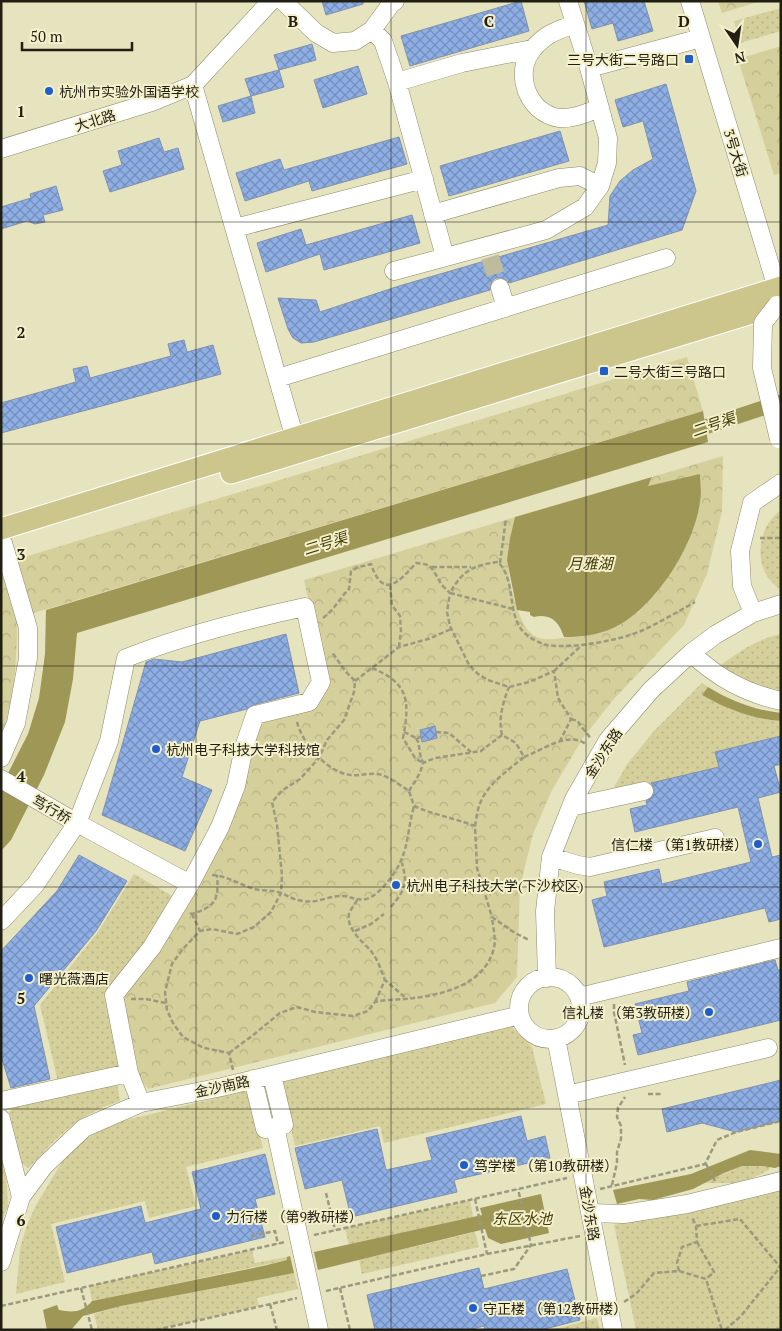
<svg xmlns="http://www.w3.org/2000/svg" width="782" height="1331" font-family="'PT Serif','Noto Sans SC',serif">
	<defs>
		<pattern id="grass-dots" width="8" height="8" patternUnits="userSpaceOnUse" patternTransform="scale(1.25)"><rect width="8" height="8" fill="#d5d09b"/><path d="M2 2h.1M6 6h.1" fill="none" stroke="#b7b284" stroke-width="1.8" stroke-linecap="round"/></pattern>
		<pattern id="forest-crowns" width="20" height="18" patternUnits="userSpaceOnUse" patternTransform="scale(1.25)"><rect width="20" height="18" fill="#d5d09b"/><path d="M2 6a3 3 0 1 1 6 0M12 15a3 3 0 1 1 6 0" fill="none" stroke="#b7b284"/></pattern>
		<pattern id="building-cross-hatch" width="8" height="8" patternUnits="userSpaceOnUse" patternTransform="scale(1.25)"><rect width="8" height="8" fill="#8eafe6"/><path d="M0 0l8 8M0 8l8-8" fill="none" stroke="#748eb9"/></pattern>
	</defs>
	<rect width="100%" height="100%" fill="#e6e3bf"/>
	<path fill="url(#grass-dots)" d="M781,8V31L740,43L734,21Z
		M781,510V587L778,588C774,584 770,580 767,576C754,554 761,524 781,510Z
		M781,634V693L755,685L720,666C737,653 759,638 781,634Z
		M702,683L708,687L702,695C727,708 752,719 781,721V736L715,752L719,767L610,794L628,763L654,731Z
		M134,874L174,897L150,937L109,992L120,1067L58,1082L40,1005L98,932Z
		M511,1026L532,1047L546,1104L384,1143L380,1126L295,1146L280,1082Z
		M117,1084L120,1101C100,1107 78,1119 62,1134C50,1144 40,1157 28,1168L19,1161L8,1114L14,1106Z
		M248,1090L263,1148L186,1167L196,1206L149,1218L145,1201L51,1224L65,1282L16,1294L20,1249L27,1225L36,1205L62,1162L80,1143L101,1129L123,1121Z
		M1,1157L6,1175L8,1206L1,1221Z
		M742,1166H769V1170L742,1183H703Z
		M781,1184V1330H636L614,1225Z
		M470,1200L473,1217L349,1245L345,1228Z
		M475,1232L479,1247L362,1274L359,1260Z
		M252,1250L255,1263L287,1257V1260L92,1301L89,1286Z
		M294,1273L298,1289L257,1298L259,1306L156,1330H98L94,1314L121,1306Z
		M597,1318L600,1330H551Z"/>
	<path fill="url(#forest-crowns)" d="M718,1H761L722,13Z
		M781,46V173L774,175L738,59Z
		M687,357L703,411L17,618C17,658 15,700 1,737V564Z
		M723,456L722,511L707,574L684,625L613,700L583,738L552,790L533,834L520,887L517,977L495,1003L148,1089L136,1074L121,1006L131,982L184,909L206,874L215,852L257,725L327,686L304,580L515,517C512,530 508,544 508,558C507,576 518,626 534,636C544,642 560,638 571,637C598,636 621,626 641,609C662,590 676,565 689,540L648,486L652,477Z"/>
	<path fill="#9f9756" d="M703,411L708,442L77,633L73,679L65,722L44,775L11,840L1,851V787L28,734L39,698L45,654L46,610Z
		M700,474C700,483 702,493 700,501C695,545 654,610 613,628C598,635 581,637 564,637C559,622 551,613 534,617L530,615V612L517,610L507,560L510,538L515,517L652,477L648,486Z
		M708,687C731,701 754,710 781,713V721C752,719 727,709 702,695Z
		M750,1150L781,1154V1166L775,1168L763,1166H742L724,1173L693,1189L653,1200L639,1199L617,1204L613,1190L691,1174Z
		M541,1194L549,1233L501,1244L488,1238L485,1229L318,1270L314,1252L482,1215L480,1208Z
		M290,1256L294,1273L121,1306L83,1316L71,1330H47L43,1310L57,1305L59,1310C73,1313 83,1312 92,1301L263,1266L287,1260V1257Z"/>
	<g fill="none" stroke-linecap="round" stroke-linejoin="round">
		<path stroke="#9f9756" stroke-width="15" d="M687,433L781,402"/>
	</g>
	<path fill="url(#building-cross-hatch)" stroke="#8091ad" d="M322,1H363V4L326,15Z
		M521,1L529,31L410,66L401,36Z
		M584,1H644L653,31L618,41L613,23L592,29Z
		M312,44L316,60L279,70L274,55Z
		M358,66L367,94L323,108L314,80Z
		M279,70L284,87L251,96L245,79Z
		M666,84L696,191L682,230L509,283L503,278H496L492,281L490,290L314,342L301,343L293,338L288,329L278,298L316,300L320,312L399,286L608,225L610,196L620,181L633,170L653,159L643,121L623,127L615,100Z
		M251,96L255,113L223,122L218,106Z
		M560,131L569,161L449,196L440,166Z
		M399,137L407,164L312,191L309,181L245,201L236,173L280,159L284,170Z
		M159,138L164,152L178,148L184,169L110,192L103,171L122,165L118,151Z
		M56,186L63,210L43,215L45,222L35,224L27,221L1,229V207L31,198L30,194Z
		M412,215L420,243L324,270L320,254L266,272L257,243L301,229L306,245Z
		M184,340L187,352L213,345L221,374L1,433V403L76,382L73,369L87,366L90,378L171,356L168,344Z
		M286,634L299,693L253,705L247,709L200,721L182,777L212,790L185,851L102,815L146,662L154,659L182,662Z
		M435,726L437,738L422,742L420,730Z
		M781,736V764L774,766L781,792L758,798L772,857L781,855V919L769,922L765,908L604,947L592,900L607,896L604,882L659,869L662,884L751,862L738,807L635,832L630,809L647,805L646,801L651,798L654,794V788L651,783L719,767L715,752Z
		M79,855L127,881L96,931L34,1006L50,1079L11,1088L1,1056V951L57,891Z
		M775,960L778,970L781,969V1020L638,1055L633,1035L642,1033L635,1004L689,991L687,982Z
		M781,1080V1121L736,1132L702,1123L667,1132L662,1109Z
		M521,1116L527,1141L545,1136L550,1158L454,1180L457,1192L351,1217L342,1180L305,1189L295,1148L377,1129L386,1170L432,1160L426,1138Z
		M265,1154L275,1194L255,1199L265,1237L155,1264L152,1252L67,1273L56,1227L141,1206L145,1223L201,1209L192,1172Z
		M479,1268L484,1289L567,1269L580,1320L541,1330H485L484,1326L468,1330H375L367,1295Z"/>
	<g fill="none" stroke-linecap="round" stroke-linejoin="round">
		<path stroke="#bebc9c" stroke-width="18" stroke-dasharray="18 9" stroke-linecap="butt" d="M490,257L500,288"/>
		<defs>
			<path id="minor" d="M283,1L316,33L333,43L355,41L372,30L391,4L395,1
				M690,1L777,288V302
				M575,24C558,30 545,34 533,49C513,72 527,113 559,118C573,119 587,113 600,108
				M372,30L383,41L397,82L445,257
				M589,68L701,38
				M397,82L462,63L532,49
				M193,85L298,449
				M1,149L152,102L193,85L271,1
				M433,214L559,178L580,176L600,186
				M235,228L424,179
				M394,271L546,230L585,207L600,186L607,163L608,138L589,68L568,1
				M500,288L506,308
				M278,378L666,258
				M753,613L742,586L740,551L752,503L781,483
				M691,653C718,678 745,693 781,701
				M1,758L16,723L28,658V628L3,543
				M1,779L77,823L190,884
				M571,807L644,791
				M551,857L578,865L590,867L715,838
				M1,921L35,885L77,823L109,741L126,658C184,635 244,620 305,607L321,682L309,702L255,715L244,747L236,786L220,827L190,884L152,947L114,995L129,1073L141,1103
				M519 1008a31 31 0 1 1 62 0a31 31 0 1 1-62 0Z
				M547,978L545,911L551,857L574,799L608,740L651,690L691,653L715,635L753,613L781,604
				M579,997L781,948
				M556,1038L613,1330
				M253,1079L265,1129L284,1125L272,1075
				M567,1095L768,1048
				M1,1101L129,1073
				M1,1119L21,1197
				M275,1127L319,1330
				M590,1213L624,1214L687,1204L781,1181
				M1,1262L21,1197L44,1166L84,1128L141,1103L222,1087L520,1015"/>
			<path id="major" d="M231,473L781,304
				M1,529L781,287"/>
		</defs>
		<use href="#minor" stroke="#8d8a69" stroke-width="19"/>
		<use href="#major" stroke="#fff" stroke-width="23"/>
		<path stroke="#9b997e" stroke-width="2.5" stroke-dasharray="5 2.5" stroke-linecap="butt" d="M760,538H781
			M500,563L506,519
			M432,567H471
			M390,585L392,605L400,616L401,631L399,647
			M513,609L450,593C462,571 473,565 498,562C516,580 507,609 521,629C526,636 538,643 547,645C572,649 617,641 641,631C659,623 677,612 695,602
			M323,618C333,611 340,598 349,589L351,571L359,567L371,564C383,600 399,582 416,563C432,564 431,567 439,580C441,585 446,589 450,593L447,612L450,626L469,665L478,674L488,680L509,687L529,682L554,671L558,698L571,719L560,741
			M372,668C409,683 410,701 403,738L415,758L423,763
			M554,671L582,645
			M355,681L399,647L428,639L451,629
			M571,719L578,721C581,728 587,732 590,738
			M297,722C302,743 327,772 350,775C360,776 372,772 382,775C391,778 401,786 409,791L414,806C434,815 454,818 475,826L477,868L492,917L515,933L529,940
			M404,732L416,738L421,737
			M436,732L449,733L471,752
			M416,738C421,745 418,754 423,762
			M524,757C543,750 569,730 587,745
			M409,791L420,773L423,763L435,758L481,751L502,735
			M475,826C476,820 477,813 479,806C486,785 507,771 524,757L516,743L502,735C498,719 503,702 509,687
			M212,875C229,876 243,887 259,890C266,891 272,890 278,892C287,895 293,900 303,901C317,904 329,895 344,896C352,897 357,901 366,899C372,898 380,891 384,886C410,857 405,840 414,806
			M357,900C355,904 350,910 349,914C346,929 363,942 371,951C378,960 381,970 385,980
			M391,907C405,889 408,885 402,863
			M190,913L192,914C216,906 219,900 217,875
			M192,914L200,931
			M355,931L371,924L384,914
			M131,999H146L166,1003
			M375,1002L385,980L407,999
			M614,1004V1012L625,1065
			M229,1053L252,1036L280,1013L297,1007L315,1012L353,1016L368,1011L375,1002C388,999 401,1000 414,998C445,994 485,984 494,948C496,938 493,927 492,917
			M233,1070L229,1053L204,1048L183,1037L173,1023L167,1010L165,992L172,964L182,950L200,931L212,929L237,934L254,927L271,912L281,893L282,875L277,825L272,802L283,790L300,779L319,758L327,740L344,720L354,692L355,681L345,671L332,652
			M648,1094H661
			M706,1164L715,1181
			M612,1185L617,1163V1152L621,1139V1126L617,1117L618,1108L625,1097
			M600,1189L705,1164L717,1140L736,1132L781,1121
			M326,1193L335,1230
			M475,1199L487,1254
			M696,1226L740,1219L781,1268
			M314,1235L567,1178
			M251,1236L275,1231L278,1244
			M697,1242L714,1272L706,1279
			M679,1271L677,1263L682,1247L697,1242L696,1226L692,1217
			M481,1276L514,1269L531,1245L518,1189
			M81,1288L92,1330
			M340,1288L350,1330
			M326,1291L487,1254L580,1236
			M624,1302L636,1294L654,1273L679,1271L706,1279L722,1330
			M270,1304L277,1330
			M1,1306L285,1242
			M156,1330L297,1298
			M725,1330L741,1316L781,1266"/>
		<use href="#minor" stroke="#fff" stroke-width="18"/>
		<use href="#major" stroke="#cdc68c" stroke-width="21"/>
		<defs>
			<path id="minor-bridge" d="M777,305L763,323L762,368L779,439"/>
		</defs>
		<use href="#minor-bridge" stroke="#8d8a69" stroke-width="19" stroke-linecap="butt"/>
		<use href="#minor-bridge" stroke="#fff" stroke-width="18"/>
	</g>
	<path fill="none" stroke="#201f12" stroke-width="1" stroke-opacity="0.55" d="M196,1V1330M391,1V1330M586,1V1330M1,222H781M1,444H781M1,666H781M1,887H781M1,1109H781"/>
	<g fill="#1e5eca" stroke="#f4f0cc" stroke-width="2">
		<rect x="684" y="54" width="10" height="10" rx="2.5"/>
		<circle cx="49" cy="91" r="5"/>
		<rect x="599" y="366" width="10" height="10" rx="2.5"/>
		<circle cx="156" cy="749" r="5"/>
		<circle cx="758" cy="844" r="5"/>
		<circle cx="396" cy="885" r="5"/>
		<circle cx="29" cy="978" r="5"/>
		<circle cx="709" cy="1012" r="5"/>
		<circle cx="464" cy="1165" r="5"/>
		<circle cx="216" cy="1216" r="5"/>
		<circle cx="473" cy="1308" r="5"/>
	</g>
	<g text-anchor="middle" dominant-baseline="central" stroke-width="4" stroke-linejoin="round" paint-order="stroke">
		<g font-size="14" fill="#201f12" stroke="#f4f0cc" text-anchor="start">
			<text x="679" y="59" text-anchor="end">三号大街二号路口</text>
			<text x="59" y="91">杭州市实验外国语学校</text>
			<text x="614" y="371">二号大街三号路口</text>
			<text x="166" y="749">杭州电子科技大学科技馆</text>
			<text x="748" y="844" text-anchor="end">信仁楼 （第1教研楼）</text>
			<text x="406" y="885">杭州电子科技大学(下沙校区)</text>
			<text x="39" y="978">曙光薇酒店</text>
			<text x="699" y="1012" text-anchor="end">信礼楼 （第3教研楼）</text>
			<text x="474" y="1165">笃学楼 （第10教研楼）</text>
			<text x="226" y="1216">力行楼 （第9教研楼）</text>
			<text x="483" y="1308">守正楼 （第12教研楼）</text>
		</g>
		<g font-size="14" fill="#201f12" stroke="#f4f0cc">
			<text transform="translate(95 120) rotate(-17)">大北路</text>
			<text transform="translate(736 153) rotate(73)">3号大街</text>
			<text transform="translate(603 753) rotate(-57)">金沙东路</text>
			<text transform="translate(52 809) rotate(30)">笃行桥</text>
			<text transform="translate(222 1086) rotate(-12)">金沙南路</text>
			<text transform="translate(590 1213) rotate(80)">金沙东路</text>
		</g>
		<g font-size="15" font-style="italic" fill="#433d06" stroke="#f4f0cc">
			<text transform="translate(713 424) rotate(-19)">二号渠</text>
			<text transform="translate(325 543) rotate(-17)">二号渠</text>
			<text x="590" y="563">月雅湖</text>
			<text x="522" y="1218">东区水池</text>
		</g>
	</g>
	<g font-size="16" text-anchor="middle" font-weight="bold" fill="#201f12" stroke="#f4f0cc" stroke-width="4" stroke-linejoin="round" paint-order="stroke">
		<text x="293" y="27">B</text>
		<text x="489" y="27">C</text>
		<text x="684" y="27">D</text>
		<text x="21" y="117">1</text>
		<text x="21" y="338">2</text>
		<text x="21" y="560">3</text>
		<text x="21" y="782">4</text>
		<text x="21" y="1004">5</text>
		<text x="21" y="1226">6</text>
	</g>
	<rect width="782" height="1331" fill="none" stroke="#201f12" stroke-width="5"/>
	<g transform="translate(737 45) rotate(167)" stroke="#f4f0cc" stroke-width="4" paint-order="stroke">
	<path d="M0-4L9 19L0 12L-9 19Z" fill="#201f12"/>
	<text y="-8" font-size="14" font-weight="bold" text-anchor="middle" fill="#201f12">N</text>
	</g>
	<path d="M22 42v8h110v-8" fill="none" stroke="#201f12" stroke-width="2.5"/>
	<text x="30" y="42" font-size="15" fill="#201f12" stroke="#f4f0cc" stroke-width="4" paint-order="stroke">50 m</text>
</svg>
